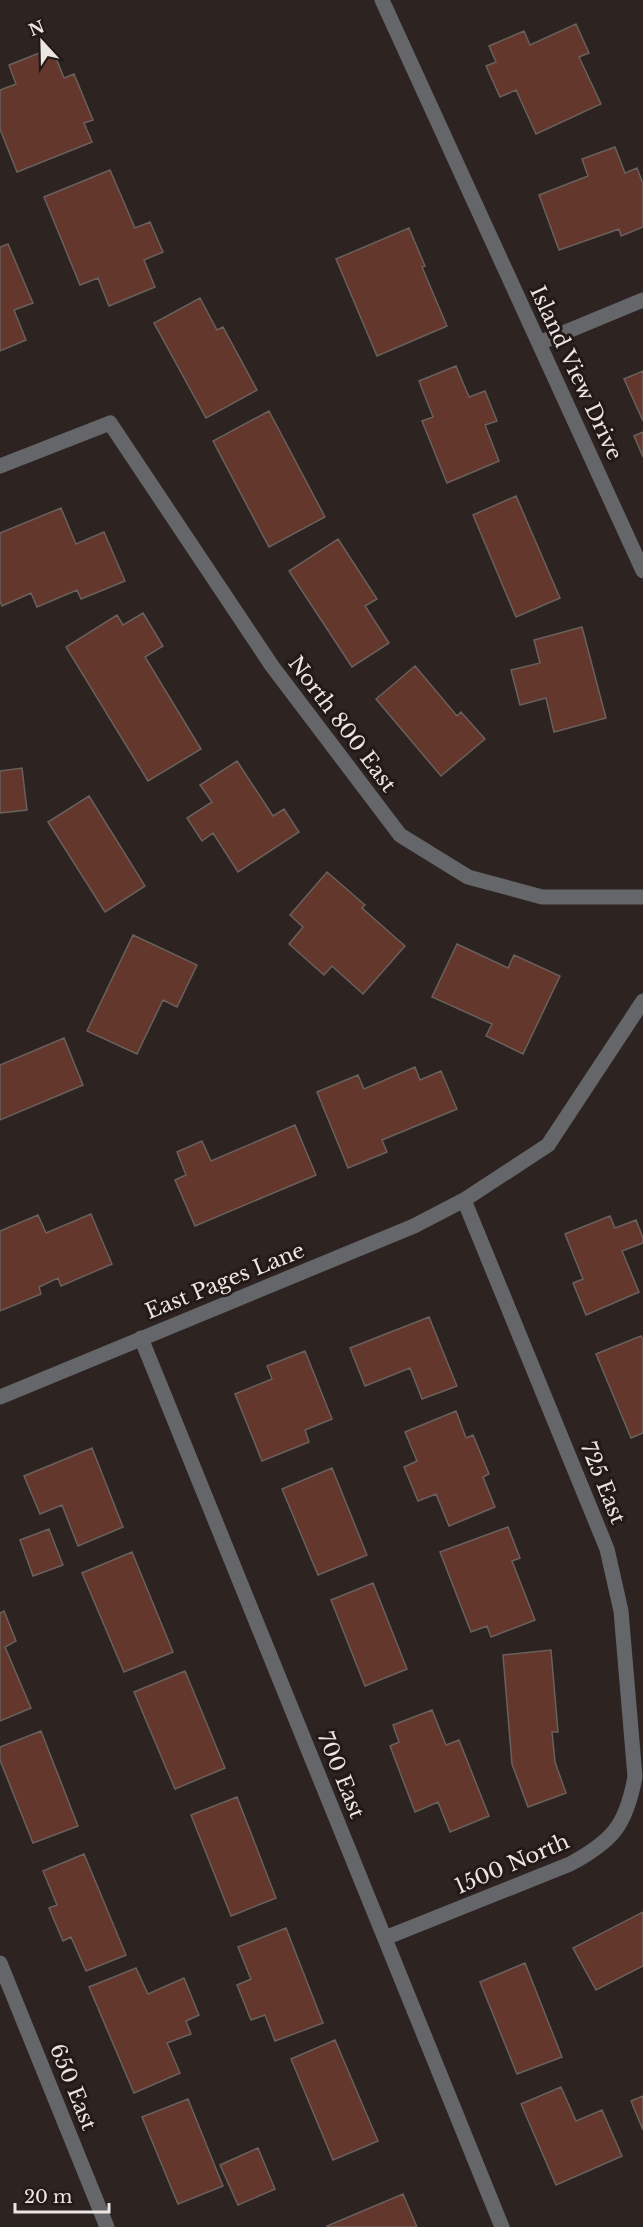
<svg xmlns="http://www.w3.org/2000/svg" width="643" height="2227" font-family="'Libre Baskerville',serif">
	<rect width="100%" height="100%" fill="#2d2321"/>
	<path fill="#63372b" stroke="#6a605d" stroke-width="1.5" d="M576,24L589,53L579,57L601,104L536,134L516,90L500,97L486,66L496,62L489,46L524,31L530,45Z
		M52,48L64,78L74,74L93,120L84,123L92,142L17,172L0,129V90L16,84L9,65Z
		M615,147L625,173L637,168L643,184V227L621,236L619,229L559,250L539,195L588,176L582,159Z
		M110,170L135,228L150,222L163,252L144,260L155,287L109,306L98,278L80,285L44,197Z
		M409,228L425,266L422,267L447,326L377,356L336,259Z
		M8,244L33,303L14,310L26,340L0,351V247Z
		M200,298L217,330L223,327L257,390L206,418L154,323Z
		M456,366L469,397L485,391L497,421L485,425L499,461L447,483L422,421L433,417L419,381Z
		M643,371V421L624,379Z
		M269,411L325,517L269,547L213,441Z
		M643,432V457L634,436Z
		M516,496L560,598L516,617L473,515Z
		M61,508L76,544L104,532L125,581L81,599L77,590L37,607L31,593L2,606L0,601V533Z
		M338,539L377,599L365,606L389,643L352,667L289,571Z
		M143,613L163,646L145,657L201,749L148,781L66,647L117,615L123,625Z
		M582,627L606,718L554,732L546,698L520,705L511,670L540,663L534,640Z
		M415,666L457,716L461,712L485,739L441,776L376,699Z
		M237,761L273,816L284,809L299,832L238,872L213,833L202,841L187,818L212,802L200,785Z
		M22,768L27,810L0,813V771Z
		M89,796L145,886L105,912L48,822Z
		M327,872L365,905L362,908L405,946L363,994L332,966L324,975L289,944L303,927L290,915Z
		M133,935L197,965L177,1007L163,1000L137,1054L87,1031Z
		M457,944L508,968L514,955L560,976L523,1054L486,1036L492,1024L432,997Z
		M64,1038L83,1085L0,1120V1065Z
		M415,1067L420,1080L441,1071L457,1109L382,1140L387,1152L348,1168L317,1092L358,1075L364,1089Z
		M295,1125L316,1175L195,1226L175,1180L186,1175L177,1152L202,1141L211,1161Z
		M91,1214L112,1264L61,1286L58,1278L39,1287L41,1294L0,1311V1231L38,1215L46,1233Z
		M610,1216L615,1228L636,1220L643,1238V1243L622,1251L639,1292L586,1315L573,1283L583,1279L565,1234Z
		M429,1317L457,1386L422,1399L410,1368L365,1386L350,1348Z
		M641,1336L643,1340V1433L631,1438L596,1354Z
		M305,1351L332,1419L305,1430L309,1442L262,1461L235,1394L272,1379L267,1366Z
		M456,1411L466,1438L473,1435L489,1474L483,1477L495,1507L449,1526L436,1494L418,1501L404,1467L417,1461L405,1432Z
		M92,1448L123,1527L78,1546L62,1505L40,1514L24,1476Z
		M332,1468L367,1555L318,1575L282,1489Z
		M508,1527L520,1558L512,1561L535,1620L491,1637L487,1626L471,1632L440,1552Z
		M49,1529L63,1565L33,1576L20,1540Z
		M132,1552L173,1652L124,1672L82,1573Z
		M373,1583L407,1669L365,1686L331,1600Z
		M4,1611L16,1641L5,1647L31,1708L0,1721V1613Z
		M551,1650L558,1732H552L555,1762L566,1793L528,1807L512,1764L503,1655Z
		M185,1671L225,1768L175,1789L134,1692Z
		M432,1710L446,1745L459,1740L489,1816L450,1832L438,1802L415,1812L390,1746L399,1742L393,1725Z
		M41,1731L78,1826L33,1843L0,1760V1747Z
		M237,1797L276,1898L231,1916L191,1815Z
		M84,1854L126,1955L86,1971L71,1937L63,1941L49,1908L57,1905L43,1871Z
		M643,1912V1966L596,1990L573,1948Z
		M286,1928L323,2023L275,2041L265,2015L251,2020L237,1985L251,1979L238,1947Z
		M525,1963L562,2057L517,2074L480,1982Z
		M136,1968L148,1994L184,1978L199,2015L186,2021L191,2034L167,2043L180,2073L134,2093L89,1987Z
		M335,2040L378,2141L333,2160L291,2059Z
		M561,2087L576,2121L602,2110L622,2156L556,2185L521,2104Z
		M643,2096V2130L631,2101Z
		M188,2099L223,2186L178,2204L142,2117Z
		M258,2148L275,2189L238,2205L220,2165Z
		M403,2194L417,2227H328L327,2226Z"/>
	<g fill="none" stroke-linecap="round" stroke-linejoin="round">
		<path stroke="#64666a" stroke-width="15" d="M382,0L643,571
			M539,343L643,300
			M0,466L110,423L272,666L400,835L468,877L542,897H643
			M141,1338L502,2227
			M0,1397L414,1226L464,1200L548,1145L643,1001
			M385,1938L570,1864C613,1841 626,1825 635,1777L621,1611L607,1549L464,1200
			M0,1963L107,2227"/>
	</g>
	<g text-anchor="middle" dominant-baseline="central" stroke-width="6" stroke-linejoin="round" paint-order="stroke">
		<g font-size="21" fill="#ebe5e3" stroke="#231a18">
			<text transform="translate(576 373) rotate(65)">Island View Drive</text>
			<text transform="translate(342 724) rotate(53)">North 800 East</text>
			<text transform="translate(225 1281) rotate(-22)">East Pages Lane</text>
			<text transform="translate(603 1483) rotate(68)">725 East</text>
			<text transform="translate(341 1775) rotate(68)">700 East</text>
			<text transform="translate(512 1864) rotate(-23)">1500 North</text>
			<text transform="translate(73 2087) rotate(68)">650 East</text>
		</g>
	</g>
	<g transform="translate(42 42) rotate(338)" stroke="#231a18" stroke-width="4.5" paint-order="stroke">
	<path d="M0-4.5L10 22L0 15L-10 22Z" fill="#ebe5e3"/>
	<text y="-9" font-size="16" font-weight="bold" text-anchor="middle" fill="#ebe5e3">N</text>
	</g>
	<path d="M15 2203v9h94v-9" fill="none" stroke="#ebe5e3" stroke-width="3"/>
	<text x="24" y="2203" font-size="18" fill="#ebe5e3" stroke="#231a18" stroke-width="4.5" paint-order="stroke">20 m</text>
</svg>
